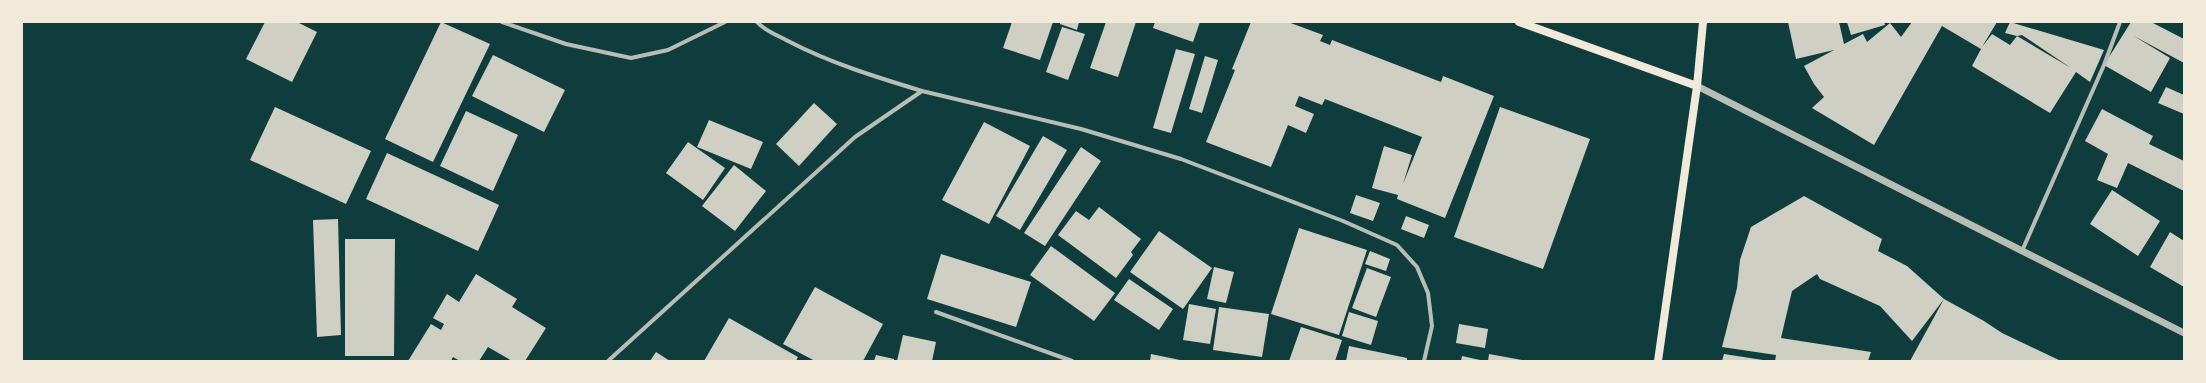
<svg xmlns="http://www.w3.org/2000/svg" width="2206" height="383" font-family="Arial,sans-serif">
	<rect width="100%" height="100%" fill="#0f3d3e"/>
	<path fill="#cfcfc3" d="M265,22H297L317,32L292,82L246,59Z
		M441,22L490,44L433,162L385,139Z
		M1012,22H1053L1040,60L1003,48Z
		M1060,22H1079L1077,30L1060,24Z
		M1106,22H1136L1118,77L1090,68Z
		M1155,22H1200L1193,42L1153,28Z
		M1251,22H1288L1323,35L1320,41L1330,45L1332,40L1441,82L1443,76L1494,96L1445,218L1397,199L1398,195L1372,188L1384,146L1412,155L1403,184L1422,137L1325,99L1322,105L1299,96L1295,106L1314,114L1306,133L1288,125L1271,167L1206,142L1235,70L1232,69Z
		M1788,22H1839L1844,44L1863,34L1867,42L1890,23L1901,37L1912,22H1997L1982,47L1992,34L2010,45L2017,36L2071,68L2022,35L2017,36L2005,33L2010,22L2104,50L2090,82L2076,72L2050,113L1972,66L1981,49L1942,26L1874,145L1812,108L1824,97L1814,84L1804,66L1834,50L1796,59Z
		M1847,22H1884L1885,25L1851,35Z
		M2131,22H2151L2184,39V63L2134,36L2170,58L2151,92L2104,65Z
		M1062,27L1085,34L1068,80L1046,72Z
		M1176,49L1195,54L1171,133L1153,128Z
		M493,55L565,90L544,132L472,96Z
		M1205,56L1218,60L1202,113L1189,109Z
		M2166,87L2184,95V114L2158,103Z
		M814,103L837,124L799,166L776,144Z
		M275,107L371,151L346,204L250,160Z
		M1500,107L1590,139L1543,269L1454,237Z
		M2102,109L2153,136L2149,144L2184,161V191L2128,163L2117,188L2097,180L2108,154L2085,141Z
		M466,111L518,135L493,191L440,166Z
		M709,120L763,142L751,169L697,147Z
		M984,122L1030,146L989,224L942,200Z
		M1043,136L1067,150L1020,230L996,216Z
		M688,142L725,168L703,200L666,173Z
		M1081,147L1101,161L1045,246L1024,233Z
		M387,153L499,205L478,251L366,199Z
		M734,165L766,191L735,231L702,206Z
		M2112,190L2160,221L2138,256L2090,224Z
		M1356,195L1380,203L1373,221L1350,213Z
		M1804,196L1882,239L1878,251L1907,266L1944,299L1912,341L1880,306L1820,279L1817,274L1792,291L1781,338L1871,352L1868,361H1775L1776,355L1722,347L1737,288L1740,260L1751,227Z
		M1099,207L1141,239L1131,252L1133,255L1116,278L1058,235L1076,211L1089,220Z
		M1406,216L1429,225L1424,238L1401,229Z
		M338,219L341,335L317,337L313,220Z
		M1299,228L1367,250L1339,335L1271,314Z
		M1159,231L1212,268L1183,309L1130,272Z
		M2170,232L2184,241V287L2150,267Z
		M345,239H395L394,356H345Z
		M1051,246L1115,293L1094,321L1030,275Z
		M1370,251L1390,259L1386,271L1365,264Z
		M941,254L1031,282L1016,327L927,299Z
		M1214,267L1234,272L1226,303L1207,299Z
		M1367,268L1391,277L1376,317L1352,308Z
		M476,274L517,299L512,307L546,328L525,361H512L488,347L479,361H460L453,357L451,361H408L431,324L441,330L444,324L433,318L447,294L459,302Z
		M1129,279L1173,309L1159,330L1114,300Z
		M815,287L883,324L863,361H815L783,344Z
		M1944,299L1984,321L2002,333L2061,361H1910Z
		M1189,304L1216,309L1210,344L1183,340Z
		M1219,307L1269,314L1262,357L1213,350Z
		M1349,312L1378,321L1371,345L1342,336Z
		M729,318L798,357L796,361H704Z
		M1459,324L1488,329L1485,348L1456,343Z
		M1301,327L1342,340L1335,361H1289Z
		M903,335L936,342L932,361H897Z
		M1349,346L1407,358V361H1346Z
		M656,352L670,361H650Z
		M1151,354L1180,360V361H1150Z
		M1489,354L1522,360L1521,361H1488Z
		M1724,354L1763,360V361H1722Z
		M876,355L894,359V361H874Z
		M1462,356L1480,360V361H1461Z"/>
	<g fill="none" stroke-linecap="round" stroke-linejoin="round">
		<path stroke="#b8beb3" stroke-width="4" d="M502,22L566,44L631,58L668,50L725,22
			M757,22C765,31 777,35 788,41C830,63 876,77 922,91
			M2022,251L2104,65L2120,22
			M936,312L1072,361
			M608,361L855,137L922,91L1081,129L1181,159L1343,221L1397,245L1417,267L1428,293L1432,326L1424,361"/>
		<path stroke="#b8beb3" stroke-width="7" d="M1697,86L2184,333"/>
		<path stroke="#f1e9da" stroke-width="8" d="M1519,22L1697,86
			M1658,361L1697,86L1703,22"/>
	</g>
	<rect width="2206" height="383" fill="none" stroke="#f1e9da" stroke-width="46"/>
</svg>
